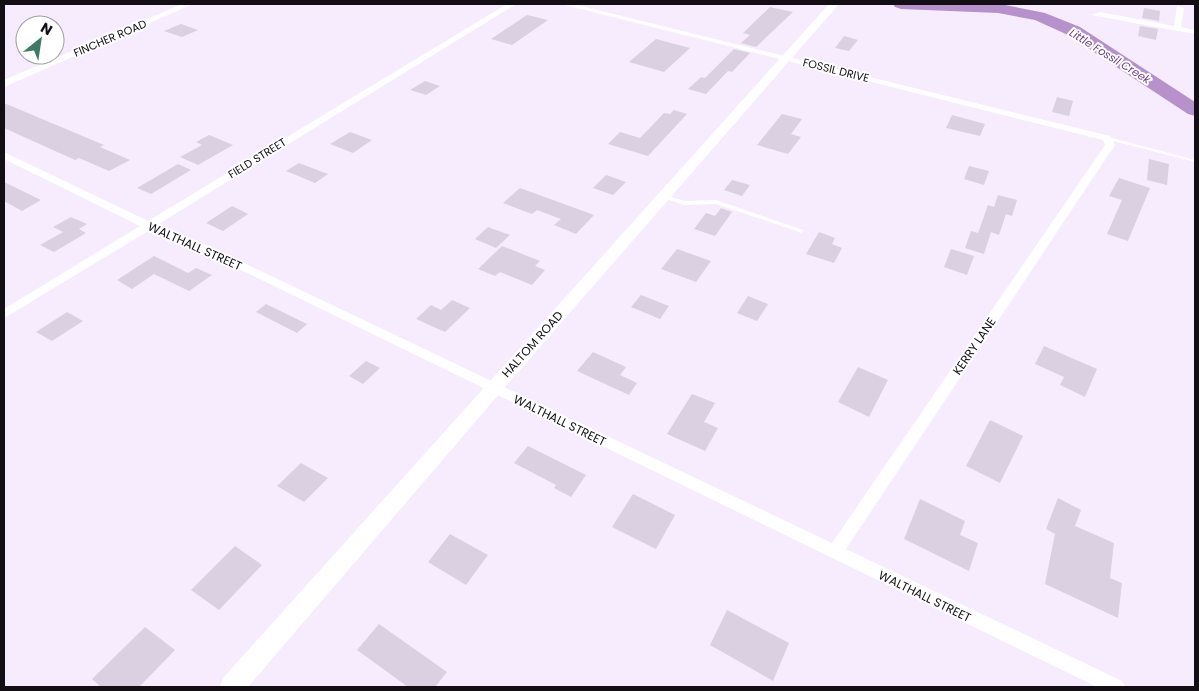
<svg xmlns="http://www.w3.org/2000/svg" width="1199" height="691" font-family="Poppins,sans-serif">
	<rect width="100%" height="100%" fill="#f6ecfd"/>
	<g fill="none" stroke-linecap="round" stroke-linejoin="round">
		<path fill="#b691cc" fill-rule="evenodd" d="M893,4H1000L1045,13L1080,27L1195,102V116L1188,114L1068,35L1035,20L998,13L901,9L895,7Z"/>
	</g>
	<path fill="#dad0e1" d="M770,7L793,12L756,47L741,43L750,35L743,33Z
		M1144,8L1160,11L1159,21L1142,18Z
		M527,15L548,20L512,45L491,39Z
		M181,24L198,30L182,37L164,31Z
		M1140,26L1158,29L1156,40L1138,36Z
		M844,36L858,40L849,51L835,48Z
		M656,39L690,48L664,72L629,62Z
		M734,49L750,53L732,72L728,71L706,94L688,89L701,77L705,78Z
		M425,81L440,86L426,95L410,90Z
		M1057,97L1073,101L1069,116L1052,112Z
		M4,103L104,145L100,147L130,160L109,171L79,158L75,160L4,128Z
		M674,110L687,114L648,156L608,144L620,132L640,138L664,113L670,114Z
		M782,114L802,119L791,134L801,137L788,154L757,145Z
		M952,115L985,124L980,136L946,128Z
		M350,132L372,140L353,153L330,144Z
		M209,135L233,145L198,165L180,157L202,145L196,142Z
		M1149,159L1169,164L1167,185L1147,180Z
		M299,163L328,174L315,183L286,171Z
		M178,164L191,170L151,194L137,188Z
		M969,166L989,171L984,185L964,179Z
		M606,175L626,182L613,195L593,188Z
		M1119,178L1150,188L1128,241L1107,234L1122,200L1109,196Z
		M732,180L750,185L742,196L724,190Z
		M4,182L41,200L22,211L4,201Z
		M520,188L594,215L576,234L554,225L561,219L537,210L532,214L503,203Z
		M998,195L1017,200L1012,216L1006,214L999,235L991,232L984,254L965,248L971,231L978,233L988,205L994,207Z
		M232,206L248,214L223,231L206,223Z
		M721,208L732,212L715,236L694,229L706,213L715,216Z
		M71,217L87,224L79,229L86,233L54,252L40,245L63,232L53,227Z
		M488,227L510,235L496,248L475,239Z
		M819,232L835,238L832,244L842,248L834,263L806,254Z
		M502,246L540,261L535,266L545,270L532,285L500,272L495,276L478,269Z
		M677,249L711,261L696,282L661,269Z
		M951,249L974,256L967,275L944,267Z
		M154,256L188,273L196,268L212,275L189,291L154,274L132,289L117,280Z
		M641,295L669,306L660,319L631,307Z
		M748,296L768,304L757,321L737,313Z
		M452,300L470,308L445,332L416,319L431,305L441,310Z
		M266,304L307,324L297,333L256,312Z
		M67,312L83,321L52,341L36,332Z
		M1044,346L1097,369L1085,397L1060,385L1064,377L1035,364Z
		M593,352L626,367L620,375L637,383L629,395L577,371Z
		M366,361L380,368L363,384L349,376Z
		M858,367L888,380L869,417L838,402Z
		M692,394L715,403L704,422L718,428L705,451L667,434Z
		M990,420L1023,436L1000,483L966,466Z
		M528,446L586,475L571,497L554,488L556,485L514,463Z
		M301,463L328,478L304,502L277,486Z
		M633,494L675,515L656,549L612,527Z
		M1058,498L1081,510L1075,526L1114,543L1110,578L1122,583L1118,618L1045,584L1055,534L1046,529Z
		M920,499L965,521L960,535L978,543L969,571L904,539Z
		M450,534L488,555L466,585L428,562Z
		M235,546L262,565L219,610L191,590Z
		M727,610L789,643L773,681L710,645Z
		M379,624L447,672L435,687H408L357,650Z
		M145,627L175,650L139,687H101L92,679Z"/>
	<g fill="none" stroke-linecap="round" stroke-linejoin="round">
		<path fill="#fff" fill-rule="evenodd" d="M1105,137H1109L1195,160V162L1105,139Z
			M664,195L685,201L716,200L803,230L804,231L801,233L799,232L716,204L685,205L662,198L661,197Z"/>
		<path fill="#fff" fill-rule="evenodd" d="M507,4H516L157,225L206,245L832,543L1105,145L1103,140L561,4H573L1110,136L1115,145L846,549L1122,681L1125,687H1097L198,249L150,230L4,318V309L140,226L4,159V152L148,221Z
			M1177,6L1184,8L1181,27L1195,30V34L1091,15L1100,12L1174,26Z"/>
		<path fill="#fff" fill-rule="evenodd" d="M182,4H193L4,87V80Z"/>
		<path fill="#fff" fill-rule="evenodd" d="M829,4H839L500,393L248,687H220L223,678Z"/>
	</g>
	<g text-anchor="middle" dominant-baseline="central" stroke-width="4" stroke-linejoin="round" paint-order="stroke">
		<g font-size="11" fill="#120e14" stroke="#fff">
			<text transform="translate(110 38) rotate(-23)">FINCHER ROAD</text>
			<text transform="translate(836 70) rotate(14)">FOSSIL DRIVE</text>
			<text transform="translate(257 158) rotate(-32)">FIELD STREET</text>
		</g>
		<g font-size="11" font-style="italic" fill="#6a3b84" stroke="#fff">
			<text transform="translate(1110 56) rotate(32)">Little Fossil Creek</text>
		</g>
		<g font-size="12" fill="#120e14" stroke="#fff">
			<text transform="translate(195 246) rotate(24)">WALTHALL STREET</text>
			<text transform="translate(532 344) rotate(-48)">HALTOM ROAD</text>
			<text transform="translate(974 346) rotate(-56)">KERRY LANE</text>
			<text transform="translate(560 420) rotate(26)">WALTHALL STREET</text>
			<text transform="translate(925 596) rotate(26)">WALTHALL STREET</text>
		</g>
	</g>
	<rect width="1199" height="691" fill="none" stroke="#120e14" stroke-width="10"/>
	<g transform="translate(40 40) rotate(30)"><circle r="24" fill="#ffffff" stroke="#a09fa1"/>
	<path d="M0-4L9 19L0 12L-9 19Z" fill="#3d7a66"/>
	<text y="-8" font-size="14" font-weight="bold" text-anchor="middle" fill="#120e14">N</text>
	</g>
</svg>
